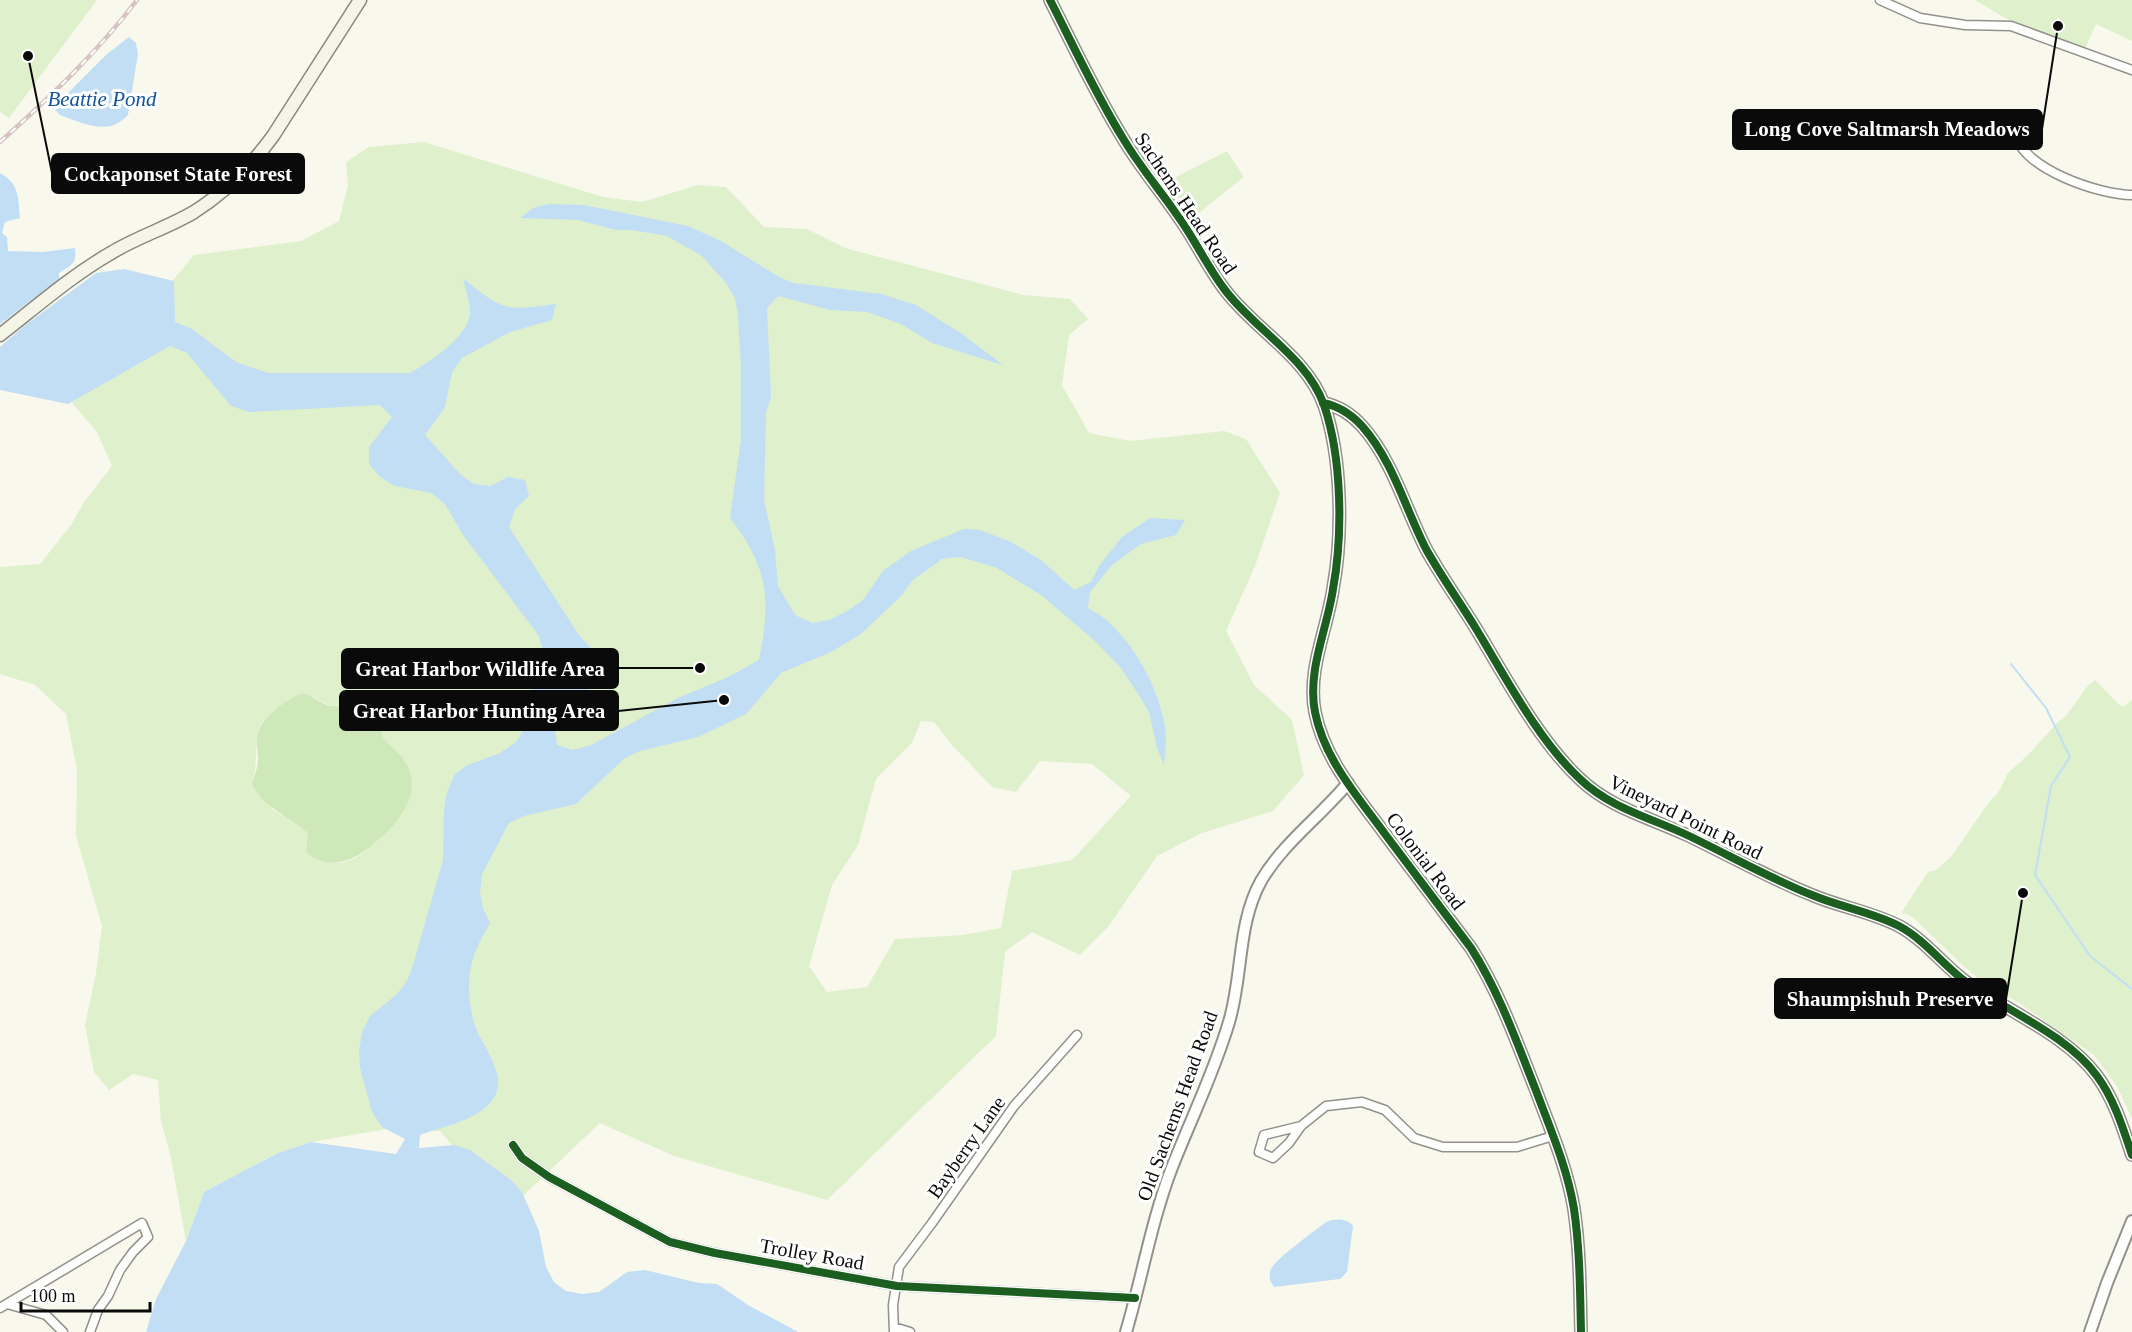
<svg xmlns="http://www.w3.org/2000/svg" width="2132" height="1332" font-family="Georgia,serif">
	<rect width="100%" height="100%" fill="#f9f8ed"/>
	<path fill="#dff0cc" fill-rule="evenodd" d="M0,0H97L9,118L0,112Z
		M1975,0H2132V41L2096,24L2085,49L2012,22Z
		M424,142L603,197L642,202L698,185L726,187L764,227L807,229L845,248L1024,295L1070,299L1088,319L1069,335L1062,385L1089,433L1130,441L1224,431L1246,439L1280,493L1255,566L1226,631L1254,685L1292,720L1304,775L1273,811L1202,833L1157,856L1108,927L1080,955L1032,932L1005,952L996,1036L827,1200L674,1156L600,1123L507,1211L440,1131L387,1129L311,1142L278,1153L204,1192L186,1241L170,1153L161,1122L158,1080L133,1074L109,1090L94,1072L85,1025L96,973L102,926L76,836L77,770L66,714L35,685L0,674V567L40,564L71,525L84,502L112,466L97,432L72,403L194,255L301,241L339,221L348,185L346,162L369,147ZM312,696C322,702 328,707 340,705L380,732L384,740L396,751L403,812C391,829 360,863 337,863C328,862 315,854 306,851L308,834L295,822L273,810L252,783C258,763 255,755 257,736C260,712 293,703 312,696ZM921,721L934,722L952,745L992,787L1016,792L1040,761L1092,764L1131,796L1072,860L1012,871L1001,928L962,935L895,939L867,987L827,992L809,966L832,885L858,845L876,779L912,743Z
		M1227,151L1244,177L1189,221L1164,183Z
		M2095,680C2104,688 2113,700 2123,707L2132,700V1119L2117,1086L2094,1055L2016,1001L1980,980L1959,962L1916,920L1909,915L1901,913L1928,872L1936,870L1951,857L1989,802L1998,793L2008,773L2030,753L2057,723L2066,716L2086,688Z"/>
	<path fill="#cee8ba" d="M303,693C314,696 323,706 334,706C365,706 364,686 382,724C379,738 386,741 395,750C424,777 412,805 389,830C377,842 360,857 344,861C330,865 315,862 306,851L308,834C290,815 263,810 252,783C254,776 258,768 258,760C258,752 256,746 257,737C260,717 286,700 303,693Z"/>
	<path fill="#c2def4" d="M129,37L136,43L138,54L128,115C108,137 83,123 60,115L56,111L55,106L107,54Z
		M0,173C20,184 18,198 20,218L5,222L2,233L7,237L8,251L43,252L75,248C77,265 71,265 59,273V279L0,324Z
		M549,204L584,205L688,226L721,241L779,277L794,283L881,294L916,305L962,334L1003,365L932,343L901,324L867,312L830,310L778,296L767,308L771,397L766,413L764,500L775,550L778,586L795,615L812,623L829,620L847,611L862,601L883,571L911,551L964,529L980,530L1011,542L1041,560L1074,590L1091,582L1099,566L1122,537L1150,518L1185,520L1176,535L1141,544L1112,565L1090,592L1088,608C1093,611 1099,614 1104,618C1134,643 1159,688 1165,727C1167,739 1165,752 1164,765L1157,748L1149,712L1140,697L1121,668L1095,641L1041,595L995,567L960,557L942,559L913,580L902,595L861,634L831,652L781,673L746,714L698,737L640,751L625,758L576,804L524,816L509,823L482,874L480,892L483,908L490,923C477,946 470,958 469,986C469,997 471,1013 474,1023C482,1048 515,1081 487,1106C470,1122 442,1127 420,1135L419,1148L454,1145L470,1150L511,1180L522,1192L539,1231L546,1267L554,1282L566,1291L582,1294L599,1292L627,1272L645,1270L699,1283L717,1284L748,1305L798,1332H146L156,1299L186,1241L204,1192L278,1153L311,1142L396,1154L405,1139L382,1127L372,1112L360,1068L359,1051L362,1032L370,1016L396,995L407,981L413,965L443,860L444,810L447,792L455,774L468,765L500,753L516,742L526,726L531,693L544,655L539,636L463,535L445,504L431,493L395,486L380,477L369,464V447L392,417L380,405L249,412L231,406L187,353L170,346L68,404L0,390V347L24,326L96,273L124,269L174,281L175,322L192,329L236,362L268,373H410C430,362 466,338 470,315C471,304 465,289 463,278C503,311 505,311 556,304L552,320L510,332L462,358L452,372L445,407L425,435L461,475L474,484L490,486L508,477L525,480L529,496L515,509L509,527L579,635L602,660L606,677L559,711L555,728L557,745L573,750L591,745L678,698L728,677L759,660C771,600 769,568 730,518L741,439V368L738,316L735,298L726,283L702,256L667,236L632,230H616L578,220L520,218L533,208Z
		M1332,1220C1340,1219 1347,1219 1353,1226L1347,1272L1340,1279L1274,1287C1270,1281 1268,1276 1271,1269C1275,1259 1315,1231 1326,1222Z"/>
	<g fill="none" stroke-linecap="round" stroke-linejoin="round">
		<path stroke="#c2def4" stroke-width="2" d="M2011,664L2046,708L2070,757L2051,786L2035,875L2090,956L2132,989"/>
		<defs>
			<path id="minor" d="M1880,0L1920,18L1965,25L2011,26L2132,70
				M2016,134C2022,169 2100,195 2132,195
				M1301,1126L1264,1135L1259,1152L1273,1158L1289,1143L1301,1126L1326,1106L1362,1102L1385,1110L1414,1138L1443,1147H1517L1553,1136
				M513,1145L522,1158L549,1177L670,1242L715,1253L897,1286L1135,1298
				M7,1304L46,1315L63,1332
				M0,1308L142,1223L148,1237L133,1252L120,1270L108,1296L98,1310L90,1332
				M894,1327L910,1332
				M894,1332L893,1305L899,1267L932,1223L1014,1106L1077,1035"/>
			<path id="tertiary" d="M1050,0C1074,47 1096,95 1124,140C1142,170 1165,196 1184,225C1198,246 1209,269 1225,290C1254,329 1307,357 1324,405C1342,458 1343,534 1333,589C1327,630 1307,670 1315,712C1324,759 1358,797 1385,834C1414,872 1442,910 1471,948C1499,992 1516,1040 1535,1088C1550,1128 1567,1167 1574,1209C1580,1250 1580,1291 1581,1332
				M1323,403C1339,406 1351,414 1362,426C1393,461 1405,508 1426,549C1441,576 1459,601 1475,627C1505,676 1538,740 1580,779C1610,808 1651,818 1687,835C1729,855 1769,878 1812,895C1840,907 1872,912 1899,926C1925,940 1943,965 1966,982C2007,1011 2067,1035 2097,1076C2114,1099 2123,1128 2132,1155
				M1126,1332C1142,1278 1151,1223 1171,1170C1190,1121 1214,1073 1229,1022C1243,976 1237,924 1261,881C1283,843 1320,817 1348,783
				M2090,1332L2107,1283L2132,1221"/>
			<path id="secondary" d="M0,335C36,307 71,276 111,253C137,237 167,228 194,212C226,192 251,166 273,136L360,0"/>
		</defs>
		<use href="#minor" stroke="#92918c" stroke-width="11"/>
		<use href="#tertiary" stroke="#92918c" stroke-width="14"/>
		<use href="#secondary" stroke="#888883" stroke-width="15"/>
		<use href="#minor" stroke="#fefefc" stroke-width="8"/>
		<use href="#tertiary" stroke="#fefefc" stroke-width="10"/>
		<use href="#secondary" stroke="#f4f4e7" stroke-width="12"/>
		<defs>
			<path id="rail" d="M0,142C49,98 97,53 137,0"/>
		</defs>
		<use href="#rail" stroke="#d6c4c2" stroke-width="4.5"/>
		<use href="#rail" stroke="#fff" stroke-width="2" stroke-dasharray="7" stroke-linecap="butt"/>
		<defs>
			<path id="cycleway" d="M1050,0C1074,47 1096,95 1124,140C1142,170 1165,196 1184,225C1198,246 1209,269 1225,290C1254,329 1307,357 1324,405C1342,458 1343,534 1333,589C1327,630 1307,670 1315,712C1324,759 1358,797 1385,834C1414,872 1442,910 1471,948C1499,992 1516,1040 1535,1088C1550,1128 1567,1167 1574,1209C1580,1250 1580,1291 1581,1332
				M1323,403C1339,406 1351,414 1362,426C1393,461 1405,508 1426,549C1441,576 1459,601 1475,627C1505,676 1538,740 1580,779C1610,808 1651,818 1687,835C1729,855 1769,878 1812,895C1840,907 1872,912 1899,926C1925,940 1943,965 1966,982C2007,1011 2067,1035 2097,1076C2114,1099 2123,1128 2132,1155
				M513,1145L522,1158L549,1177L670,1242L715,1253L897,1286L1135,1298"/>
		</defs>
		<use href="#cycleway" stroke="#fff" stroke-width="11"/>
		<use href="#cycleway" stroke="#1b5e20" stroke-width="8"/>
	</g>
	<g text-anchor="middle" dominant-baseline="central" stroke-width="6" stroke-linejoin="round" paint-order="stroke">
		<g font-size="20" fill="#0a0a0a" stroke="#fff">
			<text transform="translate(1186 203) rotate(56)">Sachems Head Road</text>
			<text transform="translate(1686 817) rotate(26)">Vineyard Point Road</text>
			<text transform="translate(1426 861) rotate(53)">Colonial Road</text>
			<text transform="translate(1177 1106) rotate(-70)">Old Sachems Head Road</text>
			<text transform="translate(966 1147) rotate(-55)">Bayberry Lane</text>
			<text transform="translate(812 1254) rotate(10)">Trolley Road</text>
		</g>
		<g font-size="21" font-style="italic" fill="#12539c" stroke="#fff">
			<text x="102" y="99">Beattie Pond</text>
		</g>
	</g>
	<path fill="none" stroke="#0a0a0a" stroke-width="2" d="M2058 26L2042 129M28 56L52 173M700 668L618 668M724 700L618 711M2023 893L2006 999"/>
	<g fill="#0a0a0a" stroke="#fff" stroke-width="2">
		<circle cx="2058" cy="26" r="6"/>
		<circle cx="28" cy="56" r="6"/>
		<circle cx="700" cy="668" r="6"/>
		<circle cx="724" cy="700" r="6"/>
		<circle cx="2023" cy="893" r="6"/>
	</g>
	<g fill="#0a0a0a" stroke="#0a0a0a" stroke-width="2">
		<rect x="1733" y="110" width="309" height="39" rx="6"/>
		<rect x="52" y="154" width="252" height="39" rx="6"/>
		<rect x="342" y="649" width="276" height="39" rx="6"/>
		<rect x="340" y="691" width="278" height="39" rx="6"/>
		<rect x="1775" y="979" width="231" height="39" rx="6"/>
	</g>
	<g font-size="21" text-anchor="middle" font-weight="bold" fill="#fff">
		<text x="1887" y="136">Long Cove Saltmarsh Meadows</text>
		<text x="178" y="181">Cockaponset State Forest</text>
		<text x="480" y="676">Great Harbor Wildlife Area</text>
		<text x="479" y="718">Great Harbor Hunting Area</text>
		<text x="1890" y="1006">Shaumpishuh Preserve</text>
	</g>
	<path d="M21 1302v9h129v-9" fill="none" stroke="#0a0a0a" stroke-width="3"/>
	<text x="30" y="1302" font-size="18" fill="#0a0a0a" stroke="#ffffff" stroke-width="4.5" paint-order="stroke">100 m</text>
</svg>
